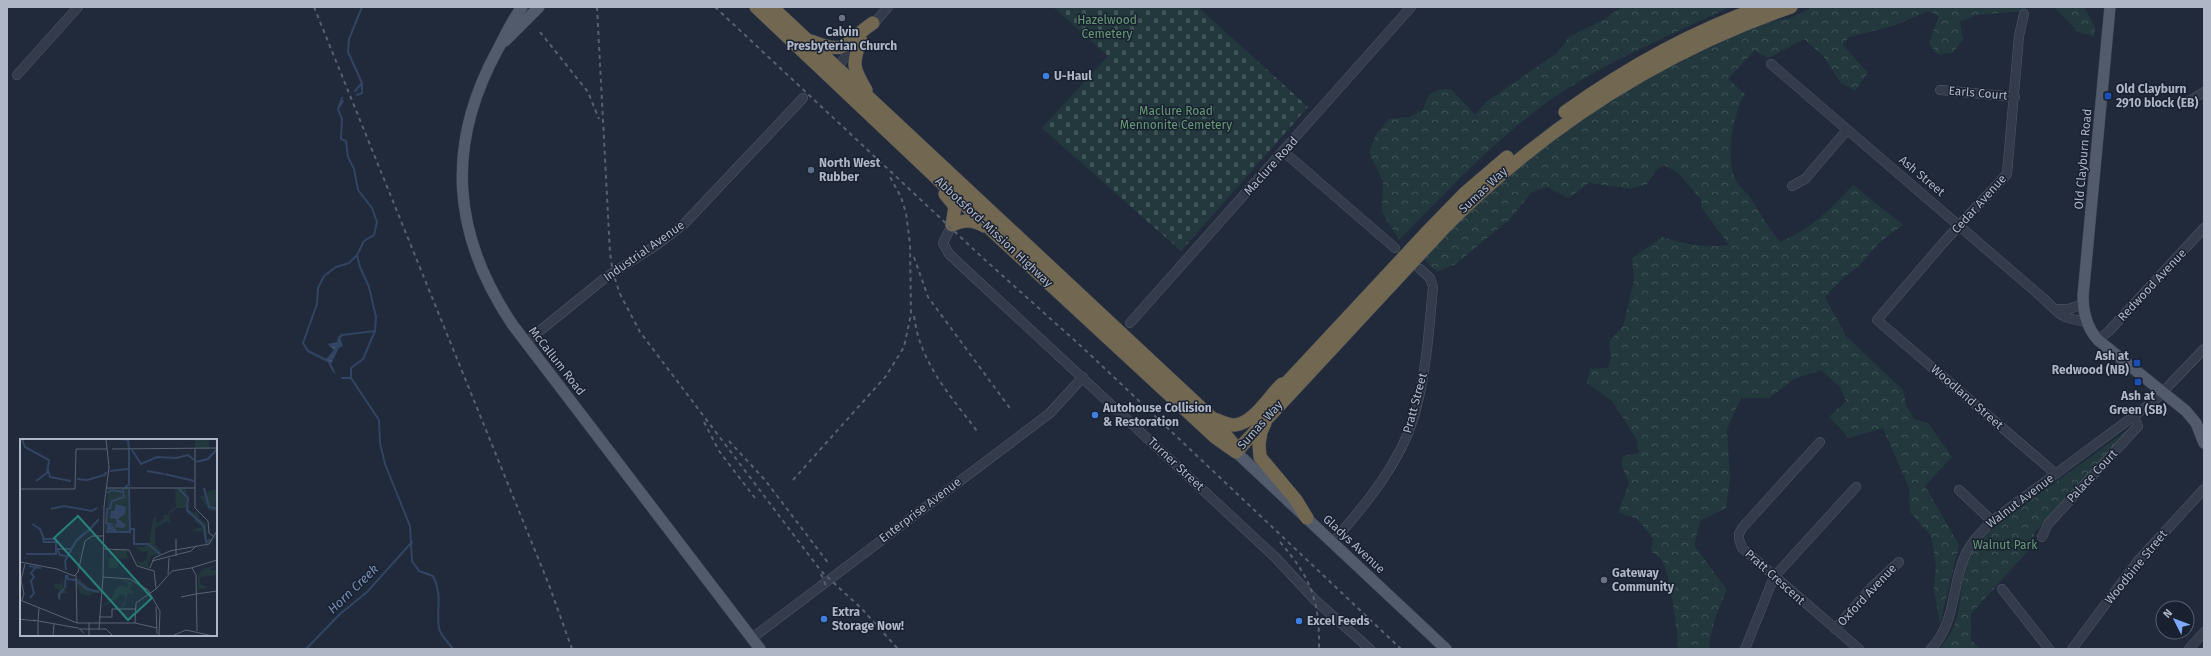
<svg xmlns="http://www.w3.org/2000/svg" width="2211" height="656" font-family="'Fira Sans',sans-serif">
	<defs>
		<pattern id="forest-crowns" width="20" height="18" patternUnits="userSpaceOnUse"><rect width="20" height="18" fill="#22383c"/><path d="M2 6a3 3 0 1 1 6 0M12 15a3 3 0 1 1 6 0" fill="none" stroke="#405357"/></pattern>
		<pattern id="cemetery-stones" width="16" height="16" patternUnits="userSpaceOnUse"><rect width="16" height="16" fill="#22383c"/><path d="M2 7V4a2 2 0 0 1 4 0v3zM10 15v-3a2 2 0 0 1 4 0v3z" fill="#405357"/></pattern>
		<pattern id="water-ripples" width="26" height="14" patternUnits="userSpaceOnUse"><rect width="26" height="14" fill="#324464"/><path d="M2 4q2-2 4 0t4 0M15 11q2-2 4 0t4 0" fill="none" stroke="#4d5d79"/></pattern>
	</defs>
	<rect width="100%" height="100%" fill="#202a3b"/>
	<path fill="url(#forest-crowns)" d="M1621,7H1730C1675,33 1617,57 1565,90C1502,131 1451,188 1399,240L1382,212L1383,182L1369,152L1376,135L1389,119L1409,117L1423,110C1428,92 1432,89 1451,89L1475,115L1486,102L1557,53L1569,37L1605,19Z
		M1812,7H2028L2023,11L1977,15L1960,22L1963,39L1953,53L1937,54L1929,43L1939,16L1928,11L1893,26L1849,37L1843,45L1868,73L1855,91L1841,83L1823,56L1804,39L1769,58L1754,51L1728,79L1745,94C1733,112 1725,160 1736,180C1739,187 1747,192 1751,199C1761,214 1769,229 1780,242C1814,227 1828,211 1853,185L1903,225L1881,241L1860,265L1843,278L1825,297L1846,336L1903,390L1906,405L1914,419L1928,423L1952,457L1925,486L1959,545L1940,624L1934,588L1936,566L1931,536L1910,512L1909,488L1883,428L1849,438L1829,417L1846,401L1840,387L1821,370L1794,379L1769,398H1741L1727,429L1730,479L1726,508L1700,521L1694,545L1727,590C1718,609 1711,627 1709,649H1678C1678,633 1670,571 1661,559C1659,556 1654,554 1651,551L1653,538L1637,519L1618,512L1629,483L1621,464L1623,456L1639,453L1637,440L1612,401L1587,383L1590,369L1608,368L1611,357L1609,342L1623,326L1634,280L1632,258L1662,237C1684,244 1705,248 1729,245L1702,208L1701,199L1678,173L1664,165L1656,170L1647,184L1631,189L1589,183L1569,198L1547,187L1532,192L1510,219L1456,264L1437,272L1429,265L1424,257L1475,205L1547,143L1634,84L1737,35L1770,22L1793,17Z
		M2054,7H2084L2095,27L2094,37L2077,31Z
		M2134,425L2034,533L2035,543L1971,614V640L1980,649H1939C1966,620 1956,594 1968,562C1975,545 1986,533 2001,522Z"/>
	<path fill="url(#cemetery-stones)" d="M1053,7H1198L1308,107L1181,251L1042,128L1108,56Z"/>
	<path fill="url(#water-ripples)" d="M342,333L340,338L343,346L339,348L331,364L336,374L343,378L333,372L326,359L334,350L328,344L337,342L338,337Z"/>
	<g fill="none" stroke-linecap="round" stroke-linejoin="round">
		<path stroke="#324464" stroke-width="2" d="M355,91L362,83L348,52L349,39L362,7
			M357,95L362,93V83
			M342,98L338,109L342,119L341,139L346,141L348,157L354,169L358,190L372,208L377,222L374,235L364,241L357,255L360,267L369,287L376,317L375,331L363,359L351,368V378L379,420L380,443L385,464L410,526L412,561L419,571L433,576C443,596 436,609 439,628C440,635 449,643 453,649
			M340,106L343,101
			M339,338L342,335L375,331
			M328,361L308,351L303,343L317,304L318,288L324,276L336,267L349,263L357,255
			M342,378H351
			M306,649L340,614L367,592L412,542"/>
		<defs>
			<path id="minor" d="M2024,14L2019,36L2007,174L1943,243L1877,320L2056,474
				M871,27L888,7
				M1771,64L2043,298C2062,316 2060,318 2087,322
				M836,68L858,43
				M17,75L78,7
				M1940,90L2015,97
				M2189,101L2204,92
				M1284,152L1395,248
				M1792,186L1805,179L1847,130
				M952,225L943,243L949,254L1275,557L1315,600L1370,649
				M2055,309H2069L2083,304
				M1130,323L1411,7
				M2098,340L2109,331L2204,228
				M526,342L605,278L658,244L684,224L803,98
				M1820,442L1742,528L1739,534V539L1742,548L1859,649
				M1959,490L1992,521
				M2042,537L2048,524L2138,426L2134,416
				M1333,542C1365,505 1399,465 1414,417C1426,375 1429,331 1433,287L1430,278L1420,269
				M2002,589L2049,649
				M1835,629L1871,588L1899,562
				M752,638L1050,413L1083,377
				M1745,649L1774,577L1856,487
				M1931,649C1956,622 1951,590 1964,558C1970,543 1981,532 1992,521L2154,401L2204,349
				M2072,649L2137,562L2204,489
				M2189,649L2204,632"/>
			<path id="major" d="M522,7C512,20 506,34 498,49C445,145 452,234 512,324L760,649
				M2110,7L2083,296C2083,312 2087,328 2098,340L2186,411L2196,423L2204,443
				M505,41L539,7
				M1236,452L1446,649"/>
			<path id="highway" d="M756,7L1002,240L1216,438L1236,452L1445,227C1543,128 1659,53 1791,7
				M772,7L1212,418L1234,445
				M811,41C850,57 845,41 873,23
				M861,41C851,64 854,70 866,90
				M1565,112C1625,69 1693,31 1762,7
				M945,194L955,206L952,225
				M952,225C963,220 972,219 984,226
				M1278,392L1428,231L1465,193L1507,157
				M1214,419C1221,421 1227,425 1235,425C1254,423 1269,396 1282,384
				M1265,423L1261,432L1259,444L1260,457L1296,500L1307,518"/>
		</defs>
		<use href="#minor" stroke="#4f5766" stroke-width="10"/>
		<use href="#major" stroke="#3d4554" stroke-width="12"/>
		<use href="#highway" stroke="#3c4453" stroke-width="14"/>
		<use href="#minor" stroke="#343c4b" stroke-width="9"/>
		<use href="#major" stroke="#525b6b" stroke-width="11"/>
		<use href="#highway" stroke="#726751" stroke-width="13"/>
		<path stroke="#566073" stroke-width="2" stroke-dasharray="4 4" stroke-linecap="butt" d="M314,7L549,585L572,649
			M597,7L610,253L613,273L620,294L640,332L821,571L862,609L898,649
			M715,7L984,259L1082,347L1401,649
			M540,32L588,92L599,119
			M914,257L928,297L1012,411
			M914,316C920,363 950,395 977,431
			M704,422L719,451L755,498
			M729,441L765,480L829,564
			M793,480L886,376L904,347L911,314L910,244L906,213L901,197L889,175
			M1280,542C1311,578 1320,601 1319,649
			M821,574L827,588"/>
	</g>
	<g fill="#6b7280" stroke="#192130" stroke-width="1.5">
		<circle cx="842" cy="18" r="4"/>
		<circle cx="1604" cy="580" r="4"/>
	</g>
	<g fill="#3f7fe0" stroke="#192130" stroke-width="1.5">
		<circle cx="1046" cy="76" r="4"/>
		<circle cx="1095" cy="415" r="4"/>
		<circle cx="824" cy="619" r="4"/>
		<circle cx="1299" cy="621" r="4"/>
	</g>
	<g fill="#1a4fb4" stroke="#192130" stroke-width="1.5">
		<rect x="2104" y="92" width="8" height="8" rx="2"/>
		<rect x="2133" y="359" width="8" height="8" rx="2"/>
		<rect x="2134" y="378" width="8" height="8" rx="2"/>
	</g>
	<circle fill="#5c6f8a" stroke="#192130" stroke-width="1.5" cx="811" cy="170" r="4"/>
	<g text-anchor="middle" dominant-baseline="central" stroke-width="3" stroke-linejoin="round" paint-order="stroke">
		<g font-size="12" fill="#659a74" stroke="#192130">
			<text x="1107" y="20">Hazelwood<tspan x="1107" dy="14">Cemetery</tspan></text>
			<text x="1176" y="111">Maclure Road<tspan x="1176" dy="14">Mennonite Cemetery</tspan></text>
			<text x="2005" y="545">Walnut Park</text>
		</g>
		<g font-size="12" font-weight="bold" fill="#afb7c7" stroke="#192130" text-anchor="start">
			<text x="842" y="32" text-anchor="middle">Calvin<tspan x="842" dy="14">Presbyterian Church</tspan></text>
			<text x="1054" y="76">U-Haul</text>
			<text x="2116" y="89">Old Clayburn<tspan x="2116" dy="14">2910 block (EB)</tspan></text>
			<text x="819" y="163">North West<tspan x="819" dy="14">Rubber</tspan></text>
			<text x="2129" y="356" text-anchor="end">Ash at<tspan x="2129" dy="14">Redwood (NB)</tspan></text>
			<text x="2138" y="396" text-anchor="middle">Ash at<tspan x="2138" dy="14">Green (SB)</tspan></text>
			<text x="1103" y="408">Autohouse Collision<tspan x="1103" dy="14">&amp; Restoration</tspan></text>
			<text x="1612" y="573">Gateway<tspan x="1612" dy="14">Community</tspan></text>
			<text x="832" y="612">Extra<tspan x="832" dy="14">Storage Now!</tspan></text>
			<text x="1307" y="621">Excel Feeds</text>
		</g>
		<g font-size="12" fill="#afb7c7" stroke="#192130">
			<text transform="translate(1978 93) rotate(5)">Earls Court</text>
			<text transform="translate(2083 159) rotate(-85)">Old Clayburn Road</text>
			<text transform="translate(1271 166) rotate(-48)">Maclure Road</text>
			<text transform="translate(1922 176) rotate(40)">Ash Street</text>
			<text transform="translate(1483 190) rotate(-43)">Sumas Way</text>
			<text transform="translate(1979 204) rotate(-48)">Cedar Avenue</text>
			<text transform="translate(994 232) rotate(43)">Abbotsford-Mission Highway</text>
			<text transform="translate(644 251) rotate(-35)">Industrial Avenue</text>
			<text transform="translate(2152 285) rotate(-47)">Redwood Avenue</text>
			<text transform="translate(557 361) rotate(52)">McCallum Road</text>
			<text transform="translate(1967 397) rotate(41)">Woodland Street</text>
			<text transform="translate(1415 403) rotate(-75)">Pratt Street</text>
			<text transform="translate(1260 425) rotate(-48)">Sumas Way</text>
			<text transform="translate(1176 464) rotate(43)">Turner Street</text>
			<text transform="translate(2092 476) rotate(-47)">Palace Court</text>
			<text transform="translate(2020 501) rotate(-37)">Walnut Avenue</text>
			<text transform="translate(920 510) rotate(-37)">Enterprise Avenue</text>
			<text transform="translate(1354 544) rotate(43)">Gladys Avenue</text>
			<text transform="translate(2136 567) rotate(-51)">Woodbine Street</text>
			<text transform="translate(1775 577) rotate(42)">Pratt Crescent</text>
			<text transform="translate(1867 595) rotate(-47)">Oxford Avenue</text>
		</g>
		<g font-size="13" font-style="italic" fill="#748bb2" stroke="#192130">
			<text transform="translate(353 589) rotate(-44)">Horn Creek</text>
		</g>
	</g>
	<g transform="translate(20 439)">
		<rect width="197" height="197" fill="#202a3b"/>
		<path d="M175,0H189V10L175,9ZM109,49L110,93H85L88,50ZM155,49H166L169,71L175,74L176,71L180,80L186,84L187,101L192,99L194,101L195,99L193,98L197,95V98L187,108L174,113L186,107L182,90L180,93L175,92L170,96L175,90L182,88L175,83V78L167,75L166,69H157L149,75L151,85L147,82L135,89V106L143,116H132L128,125L129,129L119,127L115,117L119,123H123L127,120L128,112L122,113L115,108H125V105L129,104L133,79H136V84L143,81L144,76H148L149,72L156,68ZM183,50L186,59L188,52L197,50L195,76V72H190L184,64L180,57L184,56ZM197,126L189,131H197V136L180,138V145L188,149L178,150V136L183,130ZM96,138L120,145L124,148L128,153L127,155L113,143L109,151L113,152L114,155L108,154L104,167L100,169L105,161V157L102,155L87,166L82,167L80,173L81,167L91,160L97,148L103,146L107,149L108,144ZM42,139L43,147L48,154L41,155V161L38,162L39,151L34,148V145H41ZM58,139L72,151L81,149V154H72L70,157L61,155L56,145Z" fill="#22383c"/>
		<path d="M93,110H107V117L110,119L98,120V129H89L88,120L93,119Z" fill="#22383c"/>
		<path d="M96,65L106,68L105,75L98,80L106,86L103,89L94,88L97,92H87V85L94,88L97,84L96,80L90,79L91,72H94Z" fill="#324464"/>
		<path fill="none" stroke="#324464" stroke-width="2" d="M2,0L5,8L29,21L27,34L16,42M101,0L108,1L109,10V46L105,48M112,11L121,25L137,18L156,19L168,16L174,21M176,23L188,20L197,10M28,31L30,38L51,42M90,32L108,30M127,32L144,35M145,35L174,42M57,40L67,41L85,36L86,33M184,49L189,68L197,70M159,50L168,59L167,71L184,87L186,103L190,101M87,54L92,51L102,53M31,70L44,67L72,72L77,69M86,71L90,69L92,62L104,58L103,50M87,72L86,84L93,86M110,90H114V105H128L140,115M67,93L79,80M86,93H110L109,50M23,99L24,103H35M37,110L40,116L47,117M37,110H51M6,115H36V100H24L20,90L12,85M9,127L21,129M46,131L45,122L56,102L66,93M47,136L48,140L56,141M57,142L67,150L79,153M45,149L46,136M10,159L14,154L11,142L14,138L11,134L15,129M39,160V155L44,150"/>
		<path fill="none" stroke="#596273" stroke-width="1" d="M86,0L89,28L84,68L83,138L110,140L128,151L140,172L139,197M92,10L197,9M175,10V69L188,82L189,94L193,97M87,49H175M0,50H55L56,10H87M84,110L109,111L117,127L134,132L136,149M156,117V100M132,122L171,112L176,107M0,123L37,130L54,137L58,133L65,102L72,97H84M130,129L134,119L150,112L189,105L197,92M172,129L176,136L177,192M148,135L149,119M56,136L57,184M176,155L197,152M161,158L176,155M0,161L57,184H115L116,164L136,150L152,132L171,129L197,121M2,161L4,155L1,141L5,125M136,168L137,195M79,178H92V170H116M0,180L15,182M13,181L58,189L64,194M18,182L19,169M115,184L137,189M60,190H86L93,197M79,190L83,138M18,197V182M33,197L34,185M69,197V184M152,197L166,191L193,197"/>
		<path fill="#27807b" fill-opacity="0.15" stroke="#27807b" stroke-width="2" d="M58,77L132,159L108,181L34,99Z"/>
		<rect width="197" height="197" fill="none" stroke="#afb7c7" stroke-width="2"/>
	</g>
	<rect width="2211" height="656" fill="none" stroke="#afb7c7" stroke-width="16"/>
	<g transform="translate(2175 620) rotate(312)"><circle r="19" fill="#192130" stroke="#555d6c"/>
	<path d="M0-3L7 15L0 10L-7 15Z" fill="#7da8fe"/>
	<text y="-6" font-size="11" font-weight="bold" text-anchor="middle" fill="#afb7c7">N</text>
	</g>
</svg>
